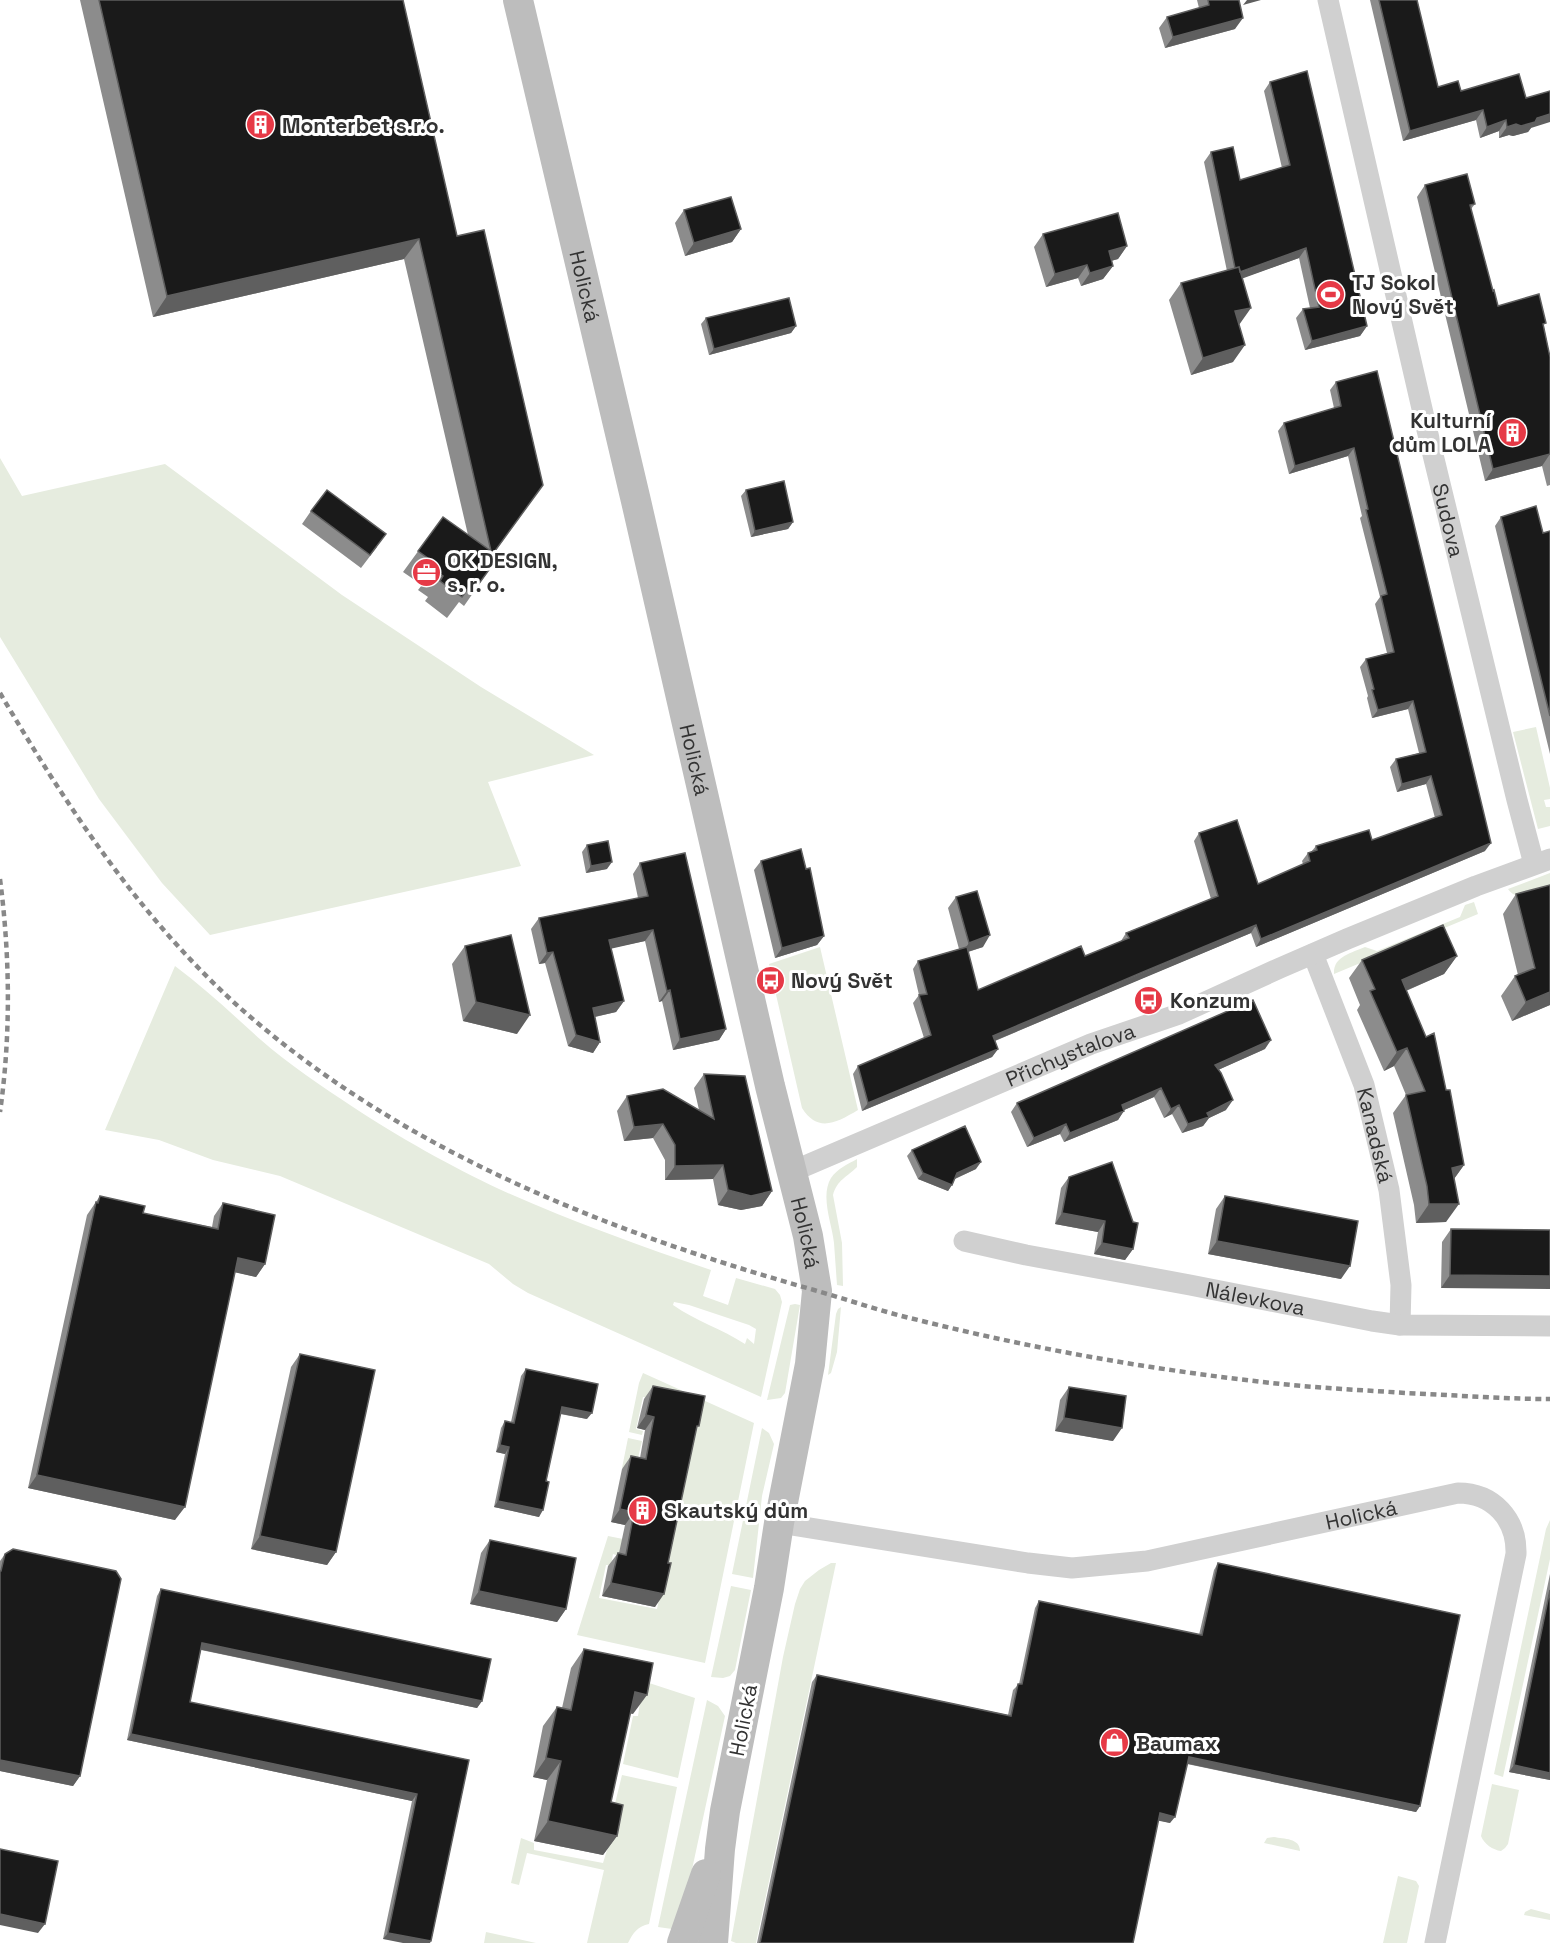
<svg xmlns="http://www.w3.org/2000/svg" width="1550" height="1943" font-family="'Space Grotesk',sans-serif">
	<rect width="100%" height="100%" fill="#fff"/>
	<path fill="#e6ecdf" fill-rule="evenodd" d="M0,458L22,496L165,464L342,595L481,687L594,755L488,782L521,866L210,935L162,883L99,799L0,637Z
		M1536,727L1550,788V799L1544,800L1546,807H1550V826L1538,829L1513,732Z
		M1550,873V889C1537,892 1517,903 1508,889Z
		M1474,902L1478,914L1334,974C1333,956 1352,953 1365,947L1377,951L1460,917L1465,905Z
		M820,947L858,1110C836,1123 818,1133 802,1108L769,964Z
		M175,966C206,989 233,1015 261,1040C287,1063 324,1088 353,1107C397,1136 452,1167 499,1189C568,1220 640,1246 711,1270L703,1296L728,1305L736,1278L775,1289L780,1295L782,1302L761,1397L528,1293L513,1284L489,1264L280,1176L213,1160L159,1140L105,1130ZM674,1302L689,1305L749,1325L756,1329L754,1344L747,1338L745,1344C722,1329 696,1321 673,1305Z
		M857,1159V1167C847,1177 837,1180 833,1195L842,1243L843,1286L837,1285C836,1271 835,1257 834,1243C832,1224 820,1196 831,1178C837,1169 848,1164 857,1159Z
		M795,1304L800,1305L785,1393L781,1398L767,1400L790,1305Z
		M841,1307L837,1352L831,1373L828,1375L836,1314L838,1309Z
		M643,1373L754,1423L705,1663L577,1635L608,1536L623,1539L619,1556L613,1554L611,1565H606L599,1598L657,1609L698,1407L643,1397L636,1429L643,1431L642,1435L629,1432L639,1383Z
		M762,1428L769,1433L774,1444L762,1496L753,1578L732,1574Z
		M628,1438L642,1441L635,1471L622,1468Z
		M1550,1520V1559L1503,1777L1494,1774L1546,1529Z
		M831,1563H836L756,1943H736L731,1941L783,1657L795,1604L800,1589L805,1581L819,1570Z
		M731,1586L751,1590L735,1670L730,1676L723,1678L711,1677Z
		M643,1681L695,1698L678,1778L623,1764L633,1716H638Z
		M707,1700L718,1706L725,1716L679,1930L658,1927Z
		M622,1775L677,1787L649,1924C638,1926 633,1933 628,1943H587L604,1870L527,1853L519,1885L511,1883L521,1838L534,1843V1850L603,1863L616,1821L611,1820Z
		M1492,1784L1519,1790L1508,1844L1505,1848L1501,1851C1493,1850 1484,1844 1481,1836Z
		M1274,1837C1284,1839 1300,1838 1300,1851L1264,1843L1267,1838Z
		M1398,1876L1416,1881L1419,1886L1418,1891L1407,1943H1383Z
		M1531,1909L1550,1914V1920L1524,1915L1525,1912Z
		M486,1932L536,1943H484Z"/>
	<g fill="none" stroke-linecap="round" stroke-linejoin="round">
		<g stroke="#d0d0d0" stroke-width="21">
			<path id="s1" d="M1328,0L1426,426L1517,800L1534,864"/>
			<path id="s2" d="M1313,954L1364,1085L1389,1190L1401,1285L1400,1325"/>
			<path id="s3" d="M791,1172L1091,1044L1179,1014L1280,968L1347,939L1476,886L1550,859"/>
			<path id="s4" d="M964,1241L1026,1255L1190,1285L1372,1321L1400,1325L1550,1326"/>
			<path id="s5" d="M779,1523L1028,1563L1072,1568L1147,1561L1458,1493C1493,1493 1517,1519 1516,1554L1435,1943"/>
		</g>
		<g stroke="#bdbdbd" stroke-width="30">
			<path id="s6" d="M518,0L636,501L770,1086L808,1236L817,1291L810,1364L779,1523L769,1588L725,1811L720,1849L713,1943"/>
			<path d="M682,1943L706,1874"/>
		</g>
		<path stroke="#888" stroke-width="4.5" stroke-dasharray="6 4.5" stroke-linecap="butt" d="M0,693C73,817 154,939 266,1030C424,1160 619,1235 814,1290C849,1300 883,1312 918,1320C1034,1349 1153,1370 1272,1383C1316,1388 1361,1390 1406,1393C1454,1395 1502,1399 1550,1399
			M0,879C10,956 11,1035 0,1112"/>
	</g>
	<path fill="#8c8c8c" d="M80,0H403L457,236L543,485L489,560L494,563L464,606L459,602L447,618L425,601L428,597L418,590L422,585L403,572L443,517L468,535L404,259L153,317Z
		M1197,0H1239L1235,29L1165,48L1159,28L1167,17L1199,8Z
		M1370,0H1417L1438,87L1461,91L1531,128L1528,132L1513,136L1509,135L1499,138V131L1480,138L1476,120L1403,141Z
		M1270,82L1367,326L1360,336L1305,350L1296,318L1303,309L1310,308L1299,258L1242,278L1239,325L1233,362L1191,375L1169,300L1181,283L1227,271L1204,162L1211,152L1240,180L1282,168L1264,91Z
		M1425,185L1475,204L1471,209L1493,291L1498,306L1544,327L1550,357V485L1547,486L1542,466L1485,481L1417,197Z
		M684,210L741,229L732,242L685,256L675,223Z
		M1043,234L1127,246L1118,259L1111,261L1113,266L1103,279L1081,286L1078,278L1046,287L1034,247Z
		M706,318L796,326L791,333L709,355L701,324Z
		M1336,382L1485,851L1256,947L1251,933L1138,980L995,1041L998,1049L992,1057L862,1111L853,1074L858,1066L924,1038L913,1003L919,995L913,969L918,961L959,949L948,908L956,897L983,947L968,952L978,990L1085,956L1121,941L1126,933L1211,899L1194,841L1199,833L1258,884L1303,864L1302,861L1308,853L1311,852L1316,846L1372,840L1435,818L1426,784L1397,792L1390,767L1396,759L1419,753L1408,709L1372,718L1367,698L1368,696L1360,667L1366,659L1387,653L1375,604L1380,597L1360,518L1362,516L1348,456L1289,474L1278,431L1284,423L1334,408L1330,390Z
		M746,490L793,522L788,529L751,537L741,496Z
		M311,511L377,547L361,568L302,524Z
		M1501,517L1543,533L1550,531V754L1495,526Z
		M587,845L607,869L586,873L582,852Z
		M761,861L806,869L824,936L817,945L775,958L754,870Z
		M640,863L726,1029L719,1040L673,1050L662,1001L659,1002L645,941L611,948L624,1001L616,1012L595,1017L600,1042L593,1053L568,1046L545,963L539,964L531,929L539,918L638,898L633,874Z
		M1516,894L1550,1005L1512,1021L1501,996L1515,976L1518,975L1503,914Z
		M465,946L517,1034L463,1021L452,964Z
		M1457,956L1444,974L1406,991L1446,1090L1464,1165L1454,1179L1446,1222L1416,1223L1414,1205L1393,1113L1406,1095L1394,1066L1384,1071L1357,1010L1360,1005L1349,978L1362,960Z
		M1265,1049L1218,1070L1226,1110L1209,1118L1203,1126L1182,1133L1172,1114L1164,1118L1154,1097L1124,1110L1118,1120L1064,1142L1060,1134L1027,1147L1011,1112L1017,1103Z
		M704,1074L772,1191L762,1206L741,1210L718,1205L713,1179L665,1180V1160L653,1138L624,1141L617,1111L627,1096L699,1110L694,1088Z
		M912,1150L976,1169L955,1179L948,1191L918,1179L907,1156Z
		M1069,1177L1133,1249L1125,1260L1094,1254L1098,1232L1055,1224L1061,1188Z
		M100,1196L143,1213L212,1227L214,1216L223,1203L265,1264L256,1277L235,1272L175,1520L28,1488L87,1215Z
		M1225,1196L1341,1279L1208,1254L1216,1209Z
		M1451,1229L1550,1230L1441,1288L1442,1242Z
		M300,1354L336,1552L327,1565L251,1549L291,1367Z
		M526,1369L587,1419L560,1414L539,1517L494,1507L505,1454L496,1452L501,1428L505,1421L511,1422L521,1376Z
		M653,1386L695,1432L655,1607L602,1596L608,1566L618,1553H619L625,1525L611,1522L622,1469L631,1456L640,1458L645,1430L637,1428L644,1399Z
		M1069,1387L1113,1441L1055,1431L1060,1400Z
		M490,1540L566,1609L557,1622L470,1604L481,1553Z
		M5,1554L80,1776L73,1786L0,1771V1561Z
		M1218,1563L1420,1806L1416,1812L1187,1764L1170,1823L1158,1820L1133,1943H757L812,1682L817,1675L1008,1715L1013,1690L1019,1684L1035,1608L1039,1601L1199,1635L1214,1570Z
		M1550,1574V1780L1509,1772Z
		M161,1589L482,1701L477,1708L201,1650L190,1702L469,1760L431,1941L383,1939L412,1801L127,1740L157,1596Z
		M584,1649L633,1714L630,1713L611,1802L617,1836L603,1855L534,1841L547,1780L533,1777L543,1726L557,1707L562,1708L571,1668Z"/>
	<path fill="#5f5f5f" d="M1247,0H1261L1243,5Z
		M1243,18L1235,29L1165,48L1173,37Z
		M1483,110L1476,120L1403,141L1410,131Z
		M1550,114V122L1531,128L1528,132L1513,136L1509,135L1499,138L1507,127Z
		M1506,120L1499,131L1480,138L1487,127Z
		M741,229L732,242L685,256L694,243Z
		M419,239L404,259L153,317L167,296Z
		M1127,246L1118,259L1099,264L1109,251Z
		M1306,248L1299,258L1230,283L1236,274Z
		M1087,265L1078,278L1046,287L1055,274Z
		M1113,266L1103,279L1081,286L1090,273Z
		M1251,308L1239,325L1235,311Z
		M796,326L791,333L709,355L714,349Z
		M1367,326L1360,336L1305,350L1312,341Z
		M1245,345L1233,362L1191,375L1203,358Z
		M1354,448L1348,456L1289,474L1295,466Z
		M1550,454L1542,466L1485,481L1493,469Z
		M793,522L788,529L751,537L755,531Z
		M1413,701L1408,709L1372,718L1378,710Z
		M1431,776L1426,784L1397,792L1402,784Z
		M1491,843L1485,851L1256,947L1261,939Z
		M612,862L607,869L586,873L591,866Z
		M1256,925L1251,933L987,1044L993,1036Z
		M653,930L645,941L601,951L609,940Z
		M990,935L983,947L961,954L969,943Z
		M824,936L817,945L775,958L782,948Z
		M553,952L545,963L539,964L547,953Z
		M1457,956L1444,974L1389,998L1402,980Z
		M670,990L662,1001L659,1002L667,991Z
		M1550,992V1005L1512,1021L1526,1002Z
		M624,1001L616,1012L585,1019L593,1008Z
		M476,1002L530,1015L517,1034L463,1021Z
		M726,1029L719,1040L673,1050L680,1039Z
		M576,1035L600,1042L593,1053L568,1046Z
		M1271,1040L1265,1049L1209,1074L1215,1065Z
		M1407,1048L1394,1066L1384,1071L1397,1052Z
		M998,1049L992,1057L862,1111L868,1103Z
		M1161,1088L1154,1097L1115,1114L1122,1105Z
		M1233,1100L1226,1110L1209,1118L1203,1126L1182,1133L1188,1124L1207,1113Z
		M1179,1105L1172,1114L1164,1118L1171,1109Z
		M1124,1111L1118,1120L1064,1142L1070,1133Z
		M663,1124L653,1138L624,1141L634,1127Z
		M1066,1124L1060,1134L1027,1147L1034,1138Z
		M981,1162L976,1169L952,1180L957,1173Z
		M723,1165L713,1179L665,1180L675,1166Z
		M1464,1165L1451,1183L1452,1168Z
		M923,1173L952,1185L948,1191L918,1179Z
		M728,1190L772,1191L762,1206L741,1210L718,1205Z
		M1429,1204H1459L1446,1222L1416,1223Z
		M1062,1213L1105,1221L1098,1232L1055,1224Z
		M1217,1241L1350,1266L1341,1279L1208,1254Z
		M1102,1243L1133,1249L1125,1260L1094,1254Z
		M238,1258L265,1264L256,1277L229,1271Z
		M1450,1275L1550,1276V1289L1441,1288Z
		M562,1407L592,1413L587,1419L557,1413Z
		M646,1415L654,1417L645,1430L637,1428Z
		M1064,1418L1122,1428L1113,1441L1055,1431Z
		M500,1445L509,1447L505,1454L496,1452Z
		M37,1475L185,1507L175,1520L28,1488Z
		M498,1501L543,1510L539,1517L494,1507Z
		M620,1509L634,1512L625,1525L611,1522Z
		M260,1536L336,1552L327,1565L251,1549Z
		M611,1583L664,1594L655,1607L602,1596Z
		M479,1591L566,1609L557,1622L470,1604Z
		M202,1643L482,1701L477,1708L198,1649Z
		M635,1692L647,1695L633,1714L621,1711Z
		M131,1734L417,1794L412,1801L127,1740Z
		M1189,1757L1420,1806L1416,1812L1184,1763Z
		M546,1758L561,1761L547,1780L533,1777Z
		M0,1760L80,1776L73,1786L0,1771Z
		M1514,1765L1550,1773V1780L1509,1772Z
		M1160,1813L1175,1817L1170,1823L1155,1820Z
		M548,1821L617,1836L603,1855L534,1841Z
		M0,1914L45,1924L38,1933L0,1925Z
		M388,1933L431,1941L430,1943H403L383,1939Z"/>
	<path fill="#1a1a1a" stroke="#5f5f5f" stroke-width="1.5" d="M99,0H403L457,236L484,230L543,485L489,559L494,563L478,585L473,581L462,597L440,581L443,576L433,569L436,564L418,551L443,517L491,551L419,239L167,296Z
		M1208,0H1239L1243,18L1173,37L1167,17L1209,5Z
		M1379,0H1417L1438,87L1458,81L1461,91L1519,74L1526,98L1550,91V114L1537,118L1535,122L1521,126L1516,124L1507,127L1506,120L1487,127L1483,110L1410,131Z
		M1307,71L1367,326L1312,341L1303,309L1319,307L1306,248L1240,272L1239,267L1235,268L1211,152L1233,147L1240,180L1290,165L1270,82Z
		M1467,174L1475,204L1470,205L1493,291L1494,290L1498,306L1539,294L1546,323L1543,324L1550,357V455V454L1493,469L1425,185Z
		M731,197L741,229L694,243L684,210Z
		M1118,213L1127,246L1109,251L1113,266L1090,273L1087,265L1055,274L1043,234Z
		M1239,267L1251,308L1235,311L1245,345L1203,358L1181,283Z
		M789,298L796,326L714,349L706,318Z
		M1377,371L1491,843L1261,939L1256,925L1143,972L993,1036L998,1049L868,1103L858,1066L931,1035L919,995L927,994L918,961L967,947L978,990L1081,946L1085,956L1129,938L1126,933L1218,896L1199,833L1237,820L1258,884L1310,861L1308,853L1317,850L1316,846L1369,830L1372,840L1442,815L1431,776L1402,784L1396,759L1426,752L1413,701L1378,710L1372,690L1374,689L1366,659L1394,652L1381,596L1387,594L1366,510L1368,509L1354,448L1295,466L1284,423L1341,406L1336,382Z
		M784,481L793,522L755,531L746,490Z
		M327,490L386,534L370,555L311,511Z
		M1536,506L1543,533L1550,531V716L1501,517Z
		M608,841L612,862L591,866L587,845Z
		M801,849L806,869L810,868L824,936L782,948L761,861Z
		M685,853L726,1029L680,1039L670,990L667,991L653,930L609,940L624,1001L593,1008L600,1042L576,1035L553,952L547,953L539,918L648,896L640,863Z
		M1550,885V992L1526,1002L1515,976L1535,968L1516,894Z
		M977,891L990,935L969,943L956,897Z
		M1443,925L1457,956L1402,980L1426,1037L1434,1033L1446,1090H1450L1464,1165L1452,1168L1459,1204H1429L1427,1186L1406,1095L1425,1091L1407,1048L1397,1052L1370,991L1375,989L1362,960Z
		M511,935L530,1015L476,1002L465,946Z
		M1253,1000L1271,1040L1215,1065L1221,1073L1233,1100L1207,1113L1209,1117L1188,1124L1179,1105L1171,1109L1161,1088L1122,1105L1124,1111L1070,1133L1066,1124L1034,1138L1017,1103Z
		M704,1074L745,1076L772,1191L751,1196L728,1190L723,1165L675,1166V1145L663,1124L634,1127L627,1096L663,1089L714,1119Z
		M965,1126L981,1162L957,1173L952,1185L923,1173L912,1150Z
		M1112,1162L1133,1222L1138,1223L1133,1249L1102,1243L1105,1221L1062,1213L1069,1177Z
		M100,1196L145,1206L143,1213L218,1229L223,1203L275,1215L265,1264L238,1258L185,1507L37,1475L96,1202L98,1203Z
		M1225,1196L1358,1221L1350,1266L1217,1241Z
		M1451,1229L1550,1230V1276L1450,1275Z
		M300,1354L375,1370L336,1552L260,1536Z
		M526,1369L598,1384L592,1413L562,1407L546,1481L549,1482L543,1510L498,1501L509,1447L500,1445L505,1421L514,1423Z
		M653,1386L705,1396L699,1426H697L668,1563H671L664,1594L611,1583L618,1553L626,1555L634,1512L620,1509L631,1456L646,1459L654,1417L646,1415Z
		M1069,1387L1126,1396L1122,1428L1064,1418Z
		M490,1540L576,1558L566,1609L479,1591Z
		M13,1549L116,1571L121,1579L80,1776L0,1760V1571H1L5,1554Z
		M1218,1563L1460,1615L1420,1806L1189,1757L1175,1817L1160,1813L1133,1943H760L817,1675L1011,1716L1018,1684H1022L1039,1601L1202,1635Z
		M161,1589L491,1659L482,1701L202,1643L190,1702L469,1760L431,1941L388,1933L417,1794L131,1734Z
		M1550,1590V1773L1514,1765Z
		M584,1649L653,1663L647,1695L635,1692L611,1802L623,1805L617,1836L548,1821L561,1761L546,1758L557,1707L571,1710Z
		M0,1849L58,1861L45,1924L0,1914Z"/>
	<defs>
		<symbol id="building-disc" viewBox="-11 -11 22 22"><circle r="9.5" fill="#e63946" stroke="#fff"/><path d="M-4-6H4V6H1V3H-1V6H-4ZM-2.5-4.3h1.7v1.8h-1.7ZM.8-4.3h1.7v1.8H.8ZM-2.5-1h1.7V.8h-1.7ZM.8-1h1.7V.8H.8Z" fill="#fff"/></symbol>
		<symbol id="stadium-disc" viewBox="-11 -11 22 22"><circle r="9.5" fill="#e63946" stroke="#fff"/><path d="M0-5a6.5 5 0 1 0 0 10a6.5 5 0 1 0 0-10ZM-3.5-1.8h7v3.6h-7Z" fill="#fff"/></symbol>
		<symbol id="office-disc" viewBox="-11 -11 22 22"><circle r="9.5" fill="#e63946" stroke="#fff"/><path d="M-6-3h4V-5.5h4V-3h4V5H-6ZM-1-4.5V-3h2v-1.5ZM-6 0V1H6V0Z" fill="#fff"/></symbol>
		<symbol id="bus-disc" viewBox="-11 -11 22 22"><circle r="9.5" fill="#e63946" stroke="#fff"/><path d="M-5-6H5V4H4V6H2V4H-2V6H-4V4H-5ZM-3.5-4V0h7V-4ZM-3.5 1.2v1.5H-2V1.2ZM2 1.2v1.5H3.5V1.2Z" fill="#fff"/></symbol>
		<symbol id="shop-disc" viewBox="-11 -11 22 22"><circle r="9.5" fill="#e63946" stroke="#fff"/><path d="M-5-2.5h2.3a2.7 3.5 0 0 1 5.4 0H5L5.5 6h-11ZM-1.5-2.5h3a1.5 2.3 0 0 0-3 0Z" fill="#fff"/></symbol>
	</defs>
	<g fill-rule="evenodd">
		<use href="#building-disc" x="244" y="108" width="33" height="33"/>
		<use href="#stadium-disc" x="1314" y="278" width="33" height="33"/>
		<use href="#building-disc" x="1496" y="416" width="33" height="33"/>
		<use href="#office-disc" x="410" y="556" width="33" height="33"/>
		<use href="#bus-disc" x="754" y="964" width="33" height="33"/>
		<use href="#bus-disc" x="1132" y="984" width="33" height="33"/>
		<use href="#building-disc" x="626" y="1494" width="33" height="33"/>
		<use href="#shop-disc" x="1098" y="1726" width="33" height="33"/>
	</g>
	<g text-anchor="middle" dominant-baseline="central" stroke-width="6" stroke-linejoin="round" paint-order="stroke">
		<g font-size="21" font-weight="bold" fill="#333" stroke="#fff" text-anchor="start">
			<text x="282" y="125">Monterbet s.r.o.</text>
			<text x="1352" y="282">TJ Sokol<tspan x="1352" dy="24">Nový Svět</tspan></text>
			<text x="1491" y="420" text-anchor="end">Kulturní<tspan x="1491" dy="24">dům LOLA</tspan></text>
			<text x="447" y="560">OK DESIGN,<tspan x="447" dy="24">s. r. o.</tspan></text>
			<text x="791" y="980">Nový Svět</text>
			<text x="1170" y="1000">Konzum</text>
			<text x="664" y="1510">Skautský dům</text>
			<text x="1136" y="1743">Baumax</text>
		</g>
		<g font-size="21" fill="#333" stroke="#fff">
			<text stroke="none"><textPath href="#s6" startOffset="294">Holická</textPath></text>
			<text stroke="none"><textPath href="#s1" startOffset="534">Sudova</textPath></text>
			<text stroke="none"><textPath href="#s6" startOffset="780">Holická</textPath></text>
			<text stroke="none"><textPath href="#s3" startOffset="303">Přichystalova</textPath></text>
			<text stroke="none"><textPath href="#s2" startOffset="192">Kanadská</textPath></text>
			<text stroke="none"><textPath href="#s6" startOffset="1266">Holická</textPath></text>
			<text stroke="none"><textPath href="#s4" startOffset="297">Nálevkova</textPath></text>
			<text stroke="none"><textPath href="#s5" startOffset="591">Holická</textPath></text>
			<text transform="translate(743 1720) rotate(-79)">Holická</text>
		</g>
	</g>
</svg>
